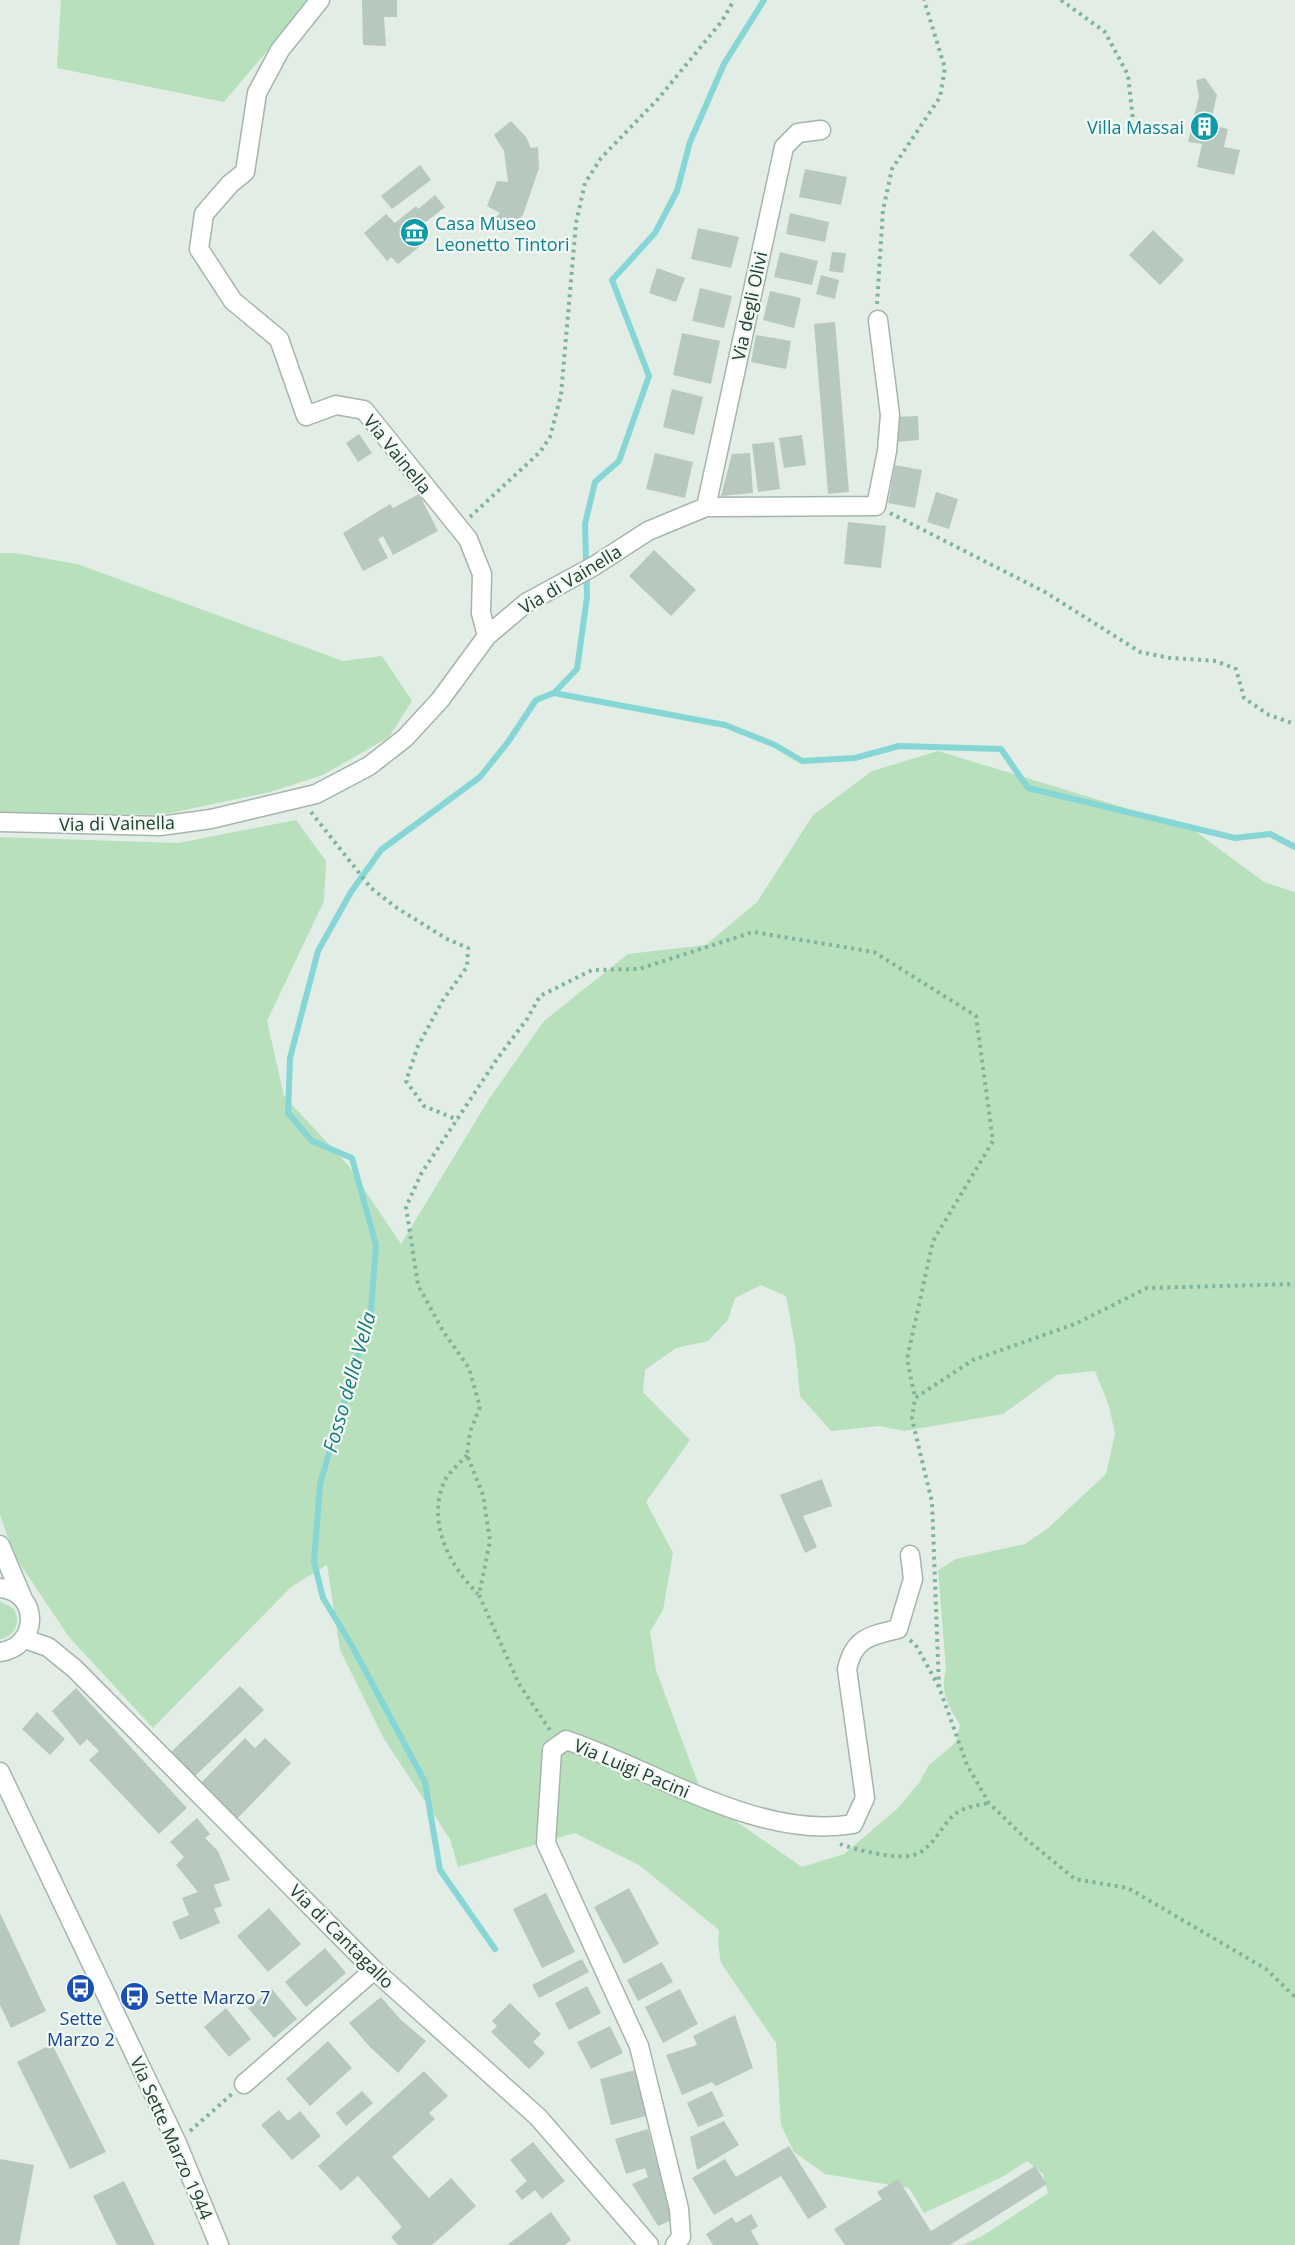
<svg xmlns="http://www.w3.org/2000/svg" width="1295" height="2245" font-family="'Open Sans',sans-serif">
	<rect width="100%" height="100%" fill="#e2ede6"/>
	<path fill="#b9e0bd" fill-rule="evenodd" d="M61,0H310L224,102L57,68Z
		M0,553H15L77,564L343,661L382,656L412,701L389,737L323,775L270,792L161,815L0,812Z
		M938,751L1191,828L1264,882L1295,892V2245H963L984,2235L1048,2193L1043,2174L1027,2161L1004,2176L924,2213L909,2188L825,2174L794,2152L781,2125L776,2043L721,1963L718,1943L719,1930L639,1865L575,1833L458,1867L450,1839L384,1739L340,1650L327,1565L291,1587L153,1728L69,1637L14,1555L0,1515V837L178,843L296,820L326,861L324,901L267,1021L284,1096L348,1165L401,1244L489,1099L544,1021L628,954L706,945L757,902L813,815L872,771ZM761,1285L786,1296L795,1345L800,1396L831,1431L880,1426L904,1431L1003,1414L1057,1375L1095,1371L1109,1406L1115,1434L1106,1474L1047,1529L1025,1544L956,1559L938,1570L946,1670C940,1692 948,1706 960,1725L956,1742L929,1765L919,1783L899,1807L844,1854L802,1867L704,1799L656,1670L650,1632L663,1610L673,1553L646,1502L690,1440L643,1392L645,1370L676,1348L708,1341L728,1320L735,1298Z
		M0,1601L14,1609C21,1622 16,1634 2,1639H0Z"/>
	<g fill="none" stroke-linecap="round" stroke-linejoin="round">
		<path stroke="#86d6d5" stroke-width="6" d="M554,693L725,725L775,745L802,761L855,758L899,746L1001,749L1028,788L1235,838L1270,834L1295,847
			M495,1949L440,1870L425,1782L351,1644L323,1598L314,1562L320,1484L371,1311L376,1245L352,1158L312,1141L288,1113L290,1058L318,951L351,892L381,850L480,777L508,742L536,700L554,693L577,669L587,597L585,524L595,482L619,461L649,376L612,280L655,233L677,191L690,142L724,64L764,0"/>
	</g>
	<path fill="#b7c8bf" d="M362,0H397V17H384L386,46L363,45Z
		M1205,78L1217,95L1210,125L1228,129L1224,147L1240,150L1234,175L1197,167L1202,144L1188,142L1199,96L1196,80Z
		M511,121L526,137L531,148L538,147L539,168L523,215L506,233L489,224L500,213L487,206L497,181L508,182L504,151L494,135Z
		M420,165L431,180L392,209L381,196Z
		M805,169L847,177L841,205L799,197Z
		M435,195L445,207L422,225L426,232L421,238L425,242L398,264L391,257L387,261L364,233L386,214L395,223L416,206L418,209Z
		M790,213L829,222L825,242L786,234Z
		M698,228L739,237L731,268L691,259Z
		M1153,230L1184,260L1160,285L1129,255Z
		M780,252L818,261L812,285L774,277Z
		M832,252L846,253L843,273L829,271Z
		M657,268L685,278L676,302L649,293Z
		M821,275L839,280L835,299L816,294Z
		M700,288L732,296L724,328L692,321Z
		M770,291L801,298L794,328L763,320Z
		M835,322L849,492L828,494L814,324Z
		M682,333L720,341L711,384L673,375Z
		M756,335L791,341L786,369L751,362Z
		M672,389L703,397L694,435L663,427Z
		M918,416L919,440L896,442L895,417Z
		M359,434L372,453L358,462L346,443Z
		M802,435L806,465L784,468L779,438Z
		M774,442L780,489L758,492L752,444Z
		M655,453L693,462L685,498L646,489Z
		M750,453L753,493L721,496L732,454Z
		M895,465L922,470L915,508L888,503Z
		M936,492L958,499L949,529L927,522Z
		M419,494L438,531L393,555L383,536L378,539L388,558L363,571L343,533L390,504L393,508Z
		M848,522L886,526L881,568L844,564Z
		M654,550L696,590L671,616L629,576Z
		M822,1479L832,1506L803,1516L817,1547L805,1553L780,1495Z
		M240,1686L264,1710L193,1778L170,1753Z
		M76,1688L187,1808L159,1834L89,1760L99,1751L87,1739L80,1746L52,1711Z
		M37,1712L65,1739L50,1755L22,1729Z
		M245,1738L255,1748L265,1738L291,1763L235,1821L198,1786Z
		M197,1818L210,1834L205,1838L218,1851L230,1880L214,1885L222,1906L214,1909L220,1923L180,1940L172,1922L189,1915L182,1898L198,1892L176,1865L184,1857L170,1842Z
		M629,1888L659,1944L624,1964L594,1907Z
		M546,1893L575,1952L542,1968L513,1909Z
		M269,1908L301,1944L268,1972L237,1936Z
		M0,1913L46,2011L11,2028L0,2005Z
		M325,1948L346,1973L306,2007L285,1982Z
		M582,1959L589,1972L539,1998L532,1985Z
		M662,1962L673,1982L638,2001L627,1980Z
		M587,1986L601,2013L569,2030L555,2003Z
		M272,1989L297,2019L274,2038L248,2008Z
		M680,1989L698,2024L663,2043L645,2007Z
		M381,1997L401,2020L426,2041L398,2073L370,2047L349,2023Z
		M510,2003L541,2034L533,2042L545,2053L529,2069L491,2032L497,2026L492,2021Z
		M226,2008L251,2039L229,2057L204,2027Z
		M735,2015L753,2068L716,2086L712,2082L682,2095L666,2055L697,2045L693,2036Z
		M610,2026L623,2053L591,2069L577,2042Z
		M328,2041L352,2068L310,2106L286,2079Z
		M52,2044L106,2152L70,2169L17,2062Z
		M635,2070L646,2116L611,2125L600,2079Z
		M424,2071L448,2096L429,2113L435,2119L392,2157L429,2198L451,2178L476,2206L432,2245H398L391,2237L402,2227L358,2176L341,2191L318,2166Z
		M362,2091L373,2103L346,2126L336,2113Z
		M712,2091L724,2116L698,2127L687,2103Z
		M279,2110L288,2121L300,2111L321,2136L292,2160L261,2125Z
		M724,2121L739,2145L697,2170L690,2137Z
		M648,2129L672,2220L658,2226L632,2184L648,2177L645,2168L626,2174L615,2139Z
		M533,2142L565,2181L542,2199L535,2190L522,2200L515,2191L527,2181L510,2160Z
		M789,2146L827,2207L808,2219L781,2176L714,2215L692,2178L725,2159L736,2177Z
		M0,2159L34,2165L19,2245H0Z
		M1035,2166L1047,2184L950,2245H845L834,2229L882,2199L877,2192L898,2179L931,2231Z
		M124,2181L155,2245H117L93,2196Z
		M551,2212L571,2240L565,2245H507Z
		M751,2214L758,2226L751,2231L759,2245H713L706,2234L732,2217L736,2223Z"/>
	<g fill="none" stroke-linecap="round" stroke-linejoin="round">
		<defs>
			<path id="minor" d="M320,0L280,50L257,93L245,172L230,184L204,214L199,249L233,301L279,339L306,416L336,405L364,410L468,539L482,574L481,613L487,636
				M706,507L784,147L798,133L821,130
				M0,822L160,826L211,819L316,794L369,766L405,738L440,700L487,636L526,603L594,566L648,531L706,507L876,506L887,451L890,415L878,320
				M25,1639L48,1647L75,1669L374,1970L538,2117L649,2245
				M244,2084L374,1970
				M675,2245L681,2237L679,2209L639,2046L546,1843L552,1750L566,1740C652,1769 760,1841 853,1824L865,1798L847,1669C854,1638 869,1636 898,1629L913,1579L910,1555"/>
			<path id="tertiary" d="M0,1545L23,1599
				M0,1588C41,1592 39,1647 0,1652
				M0,1772L177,2143L219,2245"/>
		</defs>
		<use href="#minor" stroke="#a4b6ac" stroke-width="21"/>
		<use href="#tertiary" stroke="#a4b6ac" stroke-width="21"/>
		<path stroke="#80b39b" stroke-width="4" stroke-dasharray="3 4.5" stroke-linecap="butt" d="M1061,0L1105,32L1128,75L1133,120
			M877,304L883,210L892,169L940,97L945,68L924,0
			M890,513L1045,592L1140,652L1170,658L1216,661L1236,669L1244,698L1269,715L1295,724
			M470,517L540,452L550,437L561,395L576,223L585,183L601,158L658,99L722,21L734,0
			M311,812L371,888L397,908L447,939L468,948L467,967L443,1000L418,1046L406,1081L424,1106L458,1120
			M467,1455C460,1463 450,1471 445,1480C426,1522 449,1565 478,1594
			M910,1640L917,1647L939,1687L967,1765L989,1803L1026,1839L1075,1879L1128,1888L1266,1969L1295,1997
			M939,1687L932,1502L912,1419L915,1398L973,1360L1075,1324L1147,1288L1295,1284
			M550,1730L519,1684L479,1595L490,1541L483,1495L467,1455L470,1432L480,1407L469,1368L443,1331L418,1285L406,1207L421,1174L497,1059L527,1019L540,996L592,970L639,969L753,932L874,952L976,1016L993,1141L933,1241L907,1359L915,1398
			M840,1844C856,1850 898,1860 914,1855C933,1849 940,1827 954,1815C963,1807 978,1805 989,1803
			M190,2131L232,2094"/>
		<use href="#minor" stroke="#fff" stroke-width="18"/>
		<use href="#tertiary" stroke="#fff" stroke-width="18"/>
	</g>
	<defs>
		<symbol id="building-disc" viewBox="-11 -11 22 22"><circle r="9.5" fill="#0f9aa8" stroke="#f3f9f5"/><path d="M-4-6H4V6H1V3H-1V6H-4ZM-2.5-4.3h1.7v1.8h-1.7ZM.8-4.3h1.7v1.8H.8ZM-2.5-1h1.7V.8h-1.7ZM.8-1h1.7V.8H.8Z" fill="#fff"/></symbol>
		<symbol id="museum-disc" viewBox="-11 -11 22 22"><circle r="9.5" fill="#0f9aa8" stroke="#f3f9f5"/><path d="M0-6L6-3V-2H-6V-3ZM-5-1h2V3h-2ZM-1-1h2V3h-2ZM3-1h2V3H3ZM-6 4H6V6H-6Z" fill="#fff"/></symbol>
		<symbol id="bus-disc" viewBox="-11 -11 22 22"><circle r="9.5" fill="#1a4fb4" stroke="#f3f9f5"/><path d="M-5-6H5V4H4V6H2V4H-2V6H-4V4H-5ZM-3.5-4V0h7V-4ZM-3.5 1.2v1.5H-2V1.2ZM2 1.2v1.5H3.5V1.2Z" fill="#fff"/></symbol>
	</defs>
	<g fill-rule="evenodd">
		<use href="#building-disc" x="1188" y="110" width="33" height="33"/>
		<use href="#museum-disc" x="398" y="216" width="33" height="33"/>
		<use href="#bus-disc" x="64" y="1972" width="33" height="33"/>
		<use href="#bus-disc" x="118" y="1980" width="33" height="33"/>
	</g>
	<g text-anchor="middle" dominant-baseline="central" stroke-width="4.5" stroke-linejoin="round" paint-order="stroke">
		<g font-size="18" fill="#0d838f" stroke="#f3f9f5" text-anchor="end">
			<text x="1184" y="127">Villa Massai</text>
			<text x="435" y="223" text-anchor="start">Casa Museo<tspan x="435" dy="21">Leonetto Tintori</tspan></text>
		</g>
		<g font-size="18" fill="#204032" stroke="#f3f9f5">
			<text transform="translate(749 306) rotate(-78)">Via degli Olivi</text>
			<text transform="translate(398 454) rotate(51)">Via Vainella</text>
			<text transform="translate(570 579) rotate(-31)">Via di Vainella</text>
			<text transform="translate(117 823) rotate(-1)">Via di Vainella</text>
			<text transform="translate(632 1768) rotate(23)">Via Luigi Pacini</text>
			<text transform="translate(342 1936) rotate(45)">Via di Cantagallo</text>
			<text transform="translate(172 2138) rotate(66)">Via Sette Marzo 1944</text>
		</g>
		<g font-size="18" fill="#164399" stroke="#f3f9f5" text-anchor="start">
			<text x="155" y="1997">Sette Marzo 7</text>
			<text x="81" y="2018" text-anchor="middle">Sette<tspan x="81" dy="21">Marzo 2</tspan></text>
		</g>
		<g font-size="20" font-style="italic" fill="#167a7a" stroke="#f3f9f5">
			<text transform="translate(349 1382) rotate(-74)">Fosso della Vella</text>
		</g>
	</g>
</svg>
